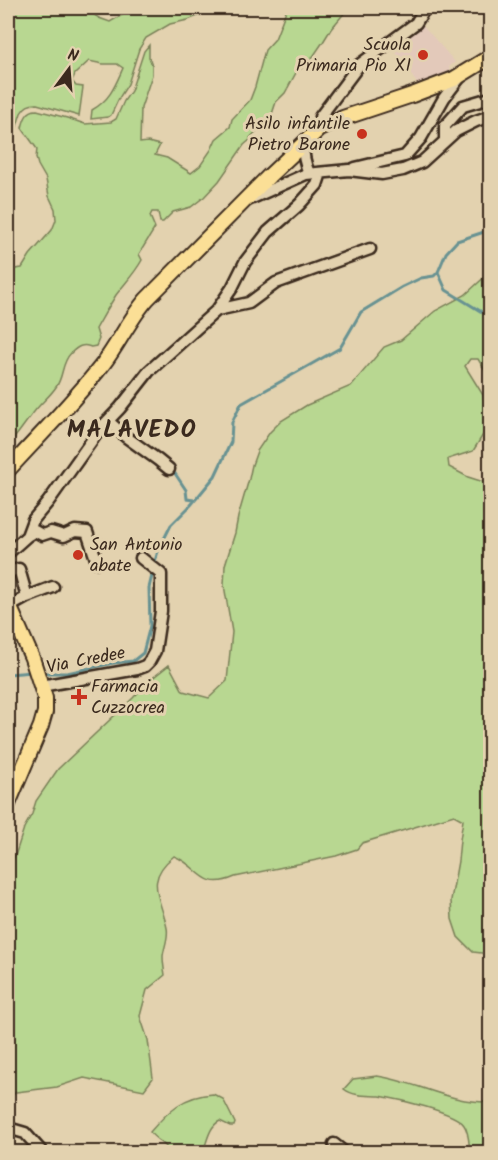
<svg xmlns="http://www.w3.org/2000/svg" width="498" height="1160" font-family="Kalam,sans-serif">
	<rect width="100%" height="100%" fill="#e3d2af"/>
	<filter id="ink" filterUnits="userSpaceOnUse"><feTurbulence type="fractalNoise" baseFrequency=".0167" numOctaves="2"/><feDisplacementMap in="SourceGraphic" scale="12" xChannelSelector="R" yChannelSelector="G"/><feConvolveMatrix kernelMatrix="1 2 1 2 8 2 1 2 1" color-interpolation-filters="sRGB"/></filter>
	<g filter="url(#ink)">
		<path fill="#e3c9ba" d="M421,23L455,62L449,67L451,74L418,85L393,48L392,45Z"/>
		<path fill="#b8d791" stroke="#7a8058" stroke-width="1.5" d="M8,8H84L99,18L110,22L134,8H207L203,14L188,20L170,24L146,38L139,49L128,84L119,98L111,115L108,117L91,119L92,110C110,100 115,86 123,68L117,64H103L89,61L75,74L72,81L76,86L83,87L79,116L37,104C29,104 25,106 21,113L9,151H8Z
			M287,8H346V11L331,29L323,42L308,64L297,71L285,93L276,102L272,114L250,138L251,139L244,145L219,181L204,197L191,207L173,212L163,222H160L158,212H152L150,216L155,228L139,254L142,260C135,273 125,283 116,295C109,306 102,318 96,329L99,339L96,346L91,347C83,343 77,347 71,353C61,363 64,376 56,387C50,396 41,403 34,412C25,423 18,435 8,445V270L22,268L30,255L52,230L56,220L55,209L49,196L46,179L38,165L36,158L37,149L22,128C24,119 27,110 37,110L67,118L85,124L111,122L116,119L124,101L131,91L144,51L149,45V57L152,65V75L141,108L140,143L148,142L160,145L155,155L167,158L191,173L200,166L211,150L216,139L230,127L232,119L250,100L255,87L265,50L275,39Z
			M490,272V379L478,359H470L465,366L483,395L486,415V430L473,451L448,459L449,467L468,477L490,484V954L473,952L458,937L452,919L451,900L458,861L460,840L463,820L454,815L362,843L357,849L336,856L235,877C201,892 200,866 174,856C143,880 161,898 167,928C169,937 164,947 163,956C163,962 164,969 165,975L147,990L140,1016L148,1040L153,1078L144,1090L84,1078L57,1087L16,1092L8,1100V871L16,853L24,828L32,814L36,801L58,769L133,698L150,680L169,665L183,691L209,698L227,681L232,632L224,585L225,565L235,533L238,517L249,479L252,465L257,451L270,432L281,421L307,405L351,386L384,347L401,340L435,311L465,295Z
			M377,1076C418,1082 449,1103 490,1102V1152H470C469,1144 469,1132 464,1125C456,1112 397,1099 380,1096C368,1095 354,1097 344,1089L353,1079Z
			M213,1094L223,1099L235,1123L234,1126H230L220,1121C209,1126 207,1142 203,1152H166L167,1148C162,1141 154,1139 150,1132C169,1110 183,1096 213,1094Z"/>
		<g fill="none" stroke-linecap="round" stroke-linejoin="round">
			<path stroke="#689292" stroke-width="3" d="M438,272L446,290L490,317
				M172,469L186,490L187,499L194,500
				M154,565L158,551L171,525L191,505L215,476L231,442L232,422L241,404L340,348L361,312L402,287L421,278L434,276L438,272L446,253L457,241L490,230
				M42,673H67L113,663L133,661L143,653L150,626L149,588L153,571
				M8,674L33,672"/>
			<defs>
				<path id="minor" d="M322,127L320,117L359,65L416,23L425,8
					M445,141V126L463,106L490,98
					M303,143C303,153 305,164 309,173
					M355,168L405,156L421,138L444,98L461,76
					M248,200L306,174L349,170L382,174L403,170L422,162L456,131L476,121L490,116
					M217,310L249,303L276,283L370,249
					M108,421L126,437L158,460L169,469
					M27,536L35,531L42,535L51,532L64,536L75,531L87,532L97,562
					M8,553L27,536L33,520L48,502L100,429L120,408L149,371L217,310L232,288L245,262L268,232L299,205L317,185L321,173
					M12,571L19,569L27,597
					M9,607L27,597L53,587
					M41,686L137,669L145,666L149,662L155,651L161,611V574L141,558
					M8,1128L25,1133L42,1152
					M334,1144L344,1152"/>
				<path id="major" d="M8,470C40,435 74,401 103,364C119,343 130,318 147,299L269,176L319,129L343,118L412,95L454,79L490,57
					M8,603L32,658L45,698V712L41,726L8,804"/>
			</defs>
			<use href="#minor" stroke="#3b2a1e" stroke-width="15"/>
			<use href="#major" stroke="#3b2a1e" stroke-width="18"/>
			<use href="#minor" stroke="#e3d2af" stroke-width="10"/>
			<use href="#major" stroke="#fbdf96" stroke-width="14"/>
		</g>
	</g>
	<g fill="#c8321e" stroke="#e3d2af" stroke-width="2">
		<circle cx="423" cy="55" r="6"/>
		<circle cx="362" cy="134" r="6"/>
		<circle cx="78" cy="555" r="6"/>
		<path d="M76 688h6v6h6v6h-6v6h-6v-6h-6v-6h6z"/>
	</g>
	<g text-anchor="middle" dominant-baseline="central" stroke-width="6" stroke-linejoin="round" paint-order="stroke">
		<g font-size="18" fill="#3b2a1e" stroke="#e3d2af" text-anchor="end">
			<text x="411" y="45">Scuola<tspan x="411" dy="21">Primaria Pio XI</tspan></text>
			<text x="350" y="124">Asilo infantile<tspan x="350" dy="21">Pietro Barone</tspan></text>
			<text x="90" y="545" text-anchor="start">San Antonio<tspan x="90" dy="21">abate</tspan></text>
			<text x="91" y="687" text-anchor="start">Farmacia<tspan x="91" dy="21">Cuzzocrea</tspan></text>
		</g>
		<g font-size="18" fill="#3b2a1e" stroke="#e3d2af">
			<text transform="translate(86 661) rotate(-11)">Via Credee</text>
		</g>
		<g font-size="24" font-weight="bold" letter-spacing="1.5" fill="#3b2a1e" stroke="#e3d2af">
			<text x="132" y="430">MALAVEDO</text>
		</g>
	</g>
	<rect width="498" height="1160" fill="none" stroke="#e3d2af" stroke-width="30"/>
	<rect x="15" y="15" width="468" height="1130" fill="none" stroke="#3b2a1e" stroke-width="2" filter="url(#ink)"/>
	<g transform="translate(69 69) rotate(16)" stroke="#e3d2af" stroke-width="4.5" paint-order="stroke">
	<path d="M0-4.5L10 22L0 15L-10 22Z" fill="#3b2a1e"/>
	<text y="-9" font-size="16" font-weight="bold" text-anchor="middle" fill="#3b2a1e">N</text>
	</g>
</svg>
